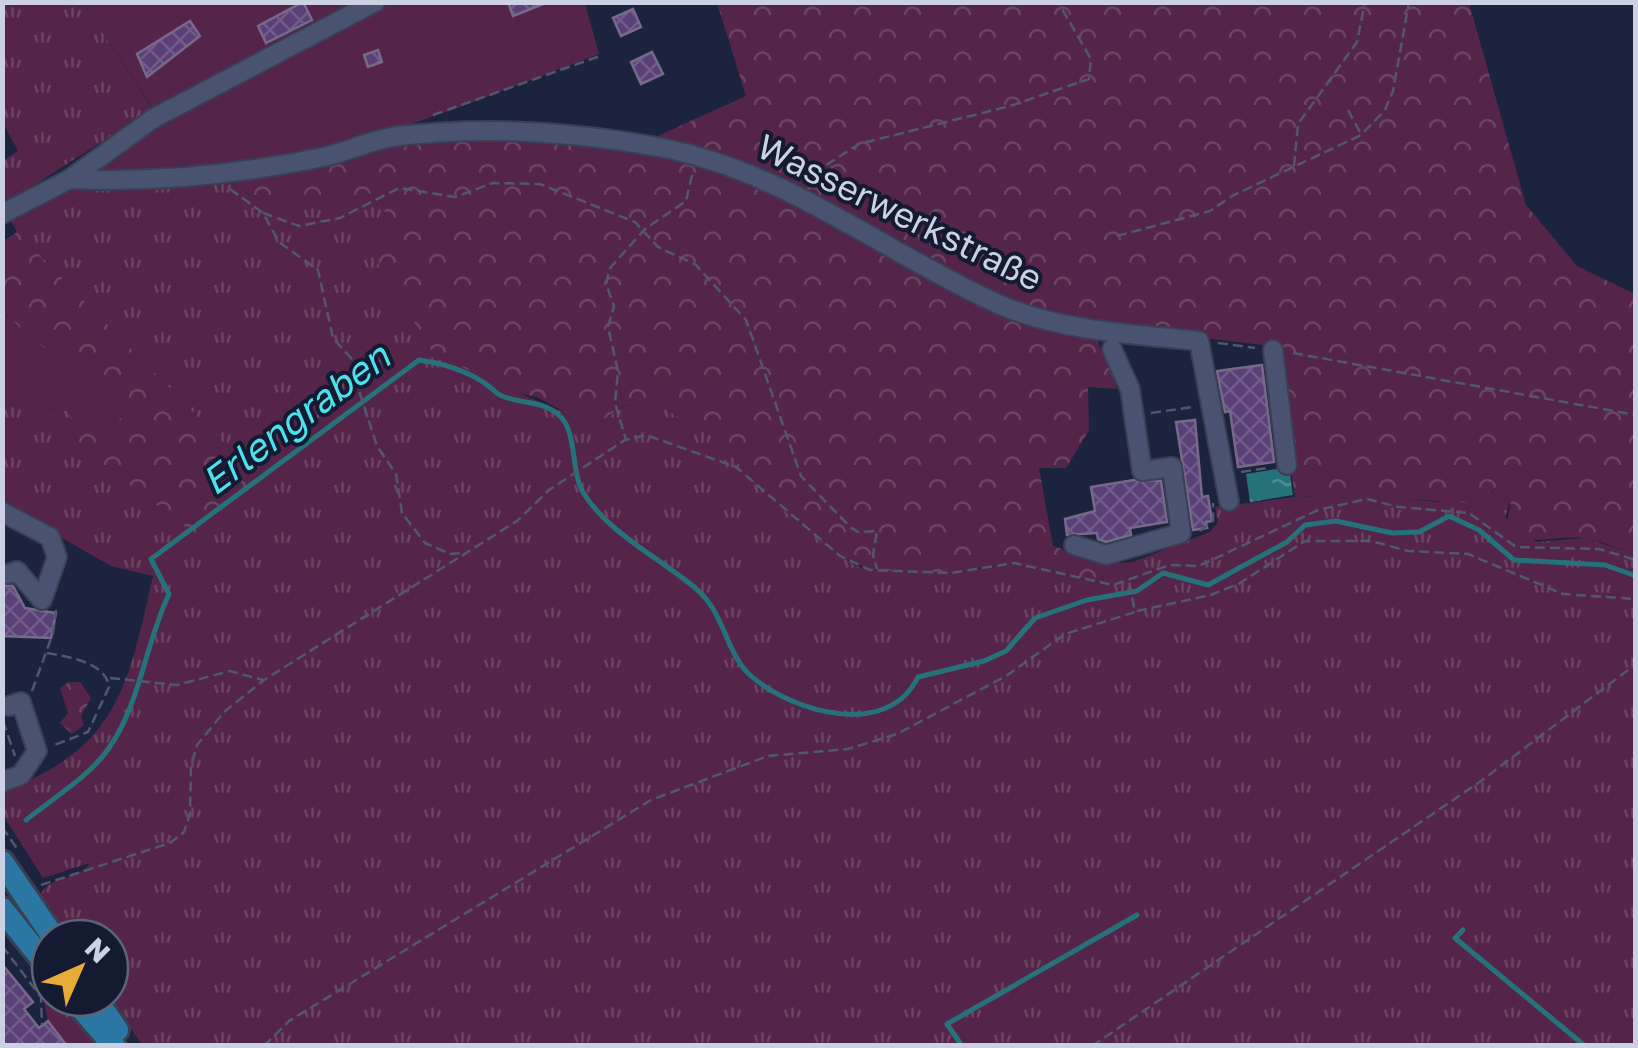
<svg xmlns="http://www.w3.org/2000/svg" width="1638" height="1048" font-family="'Golos Text',sans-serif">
	<defs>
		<pattern id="grass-tufts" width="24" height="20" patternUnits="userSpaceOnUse" patternTransform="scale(2.5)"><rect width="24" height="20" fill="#542548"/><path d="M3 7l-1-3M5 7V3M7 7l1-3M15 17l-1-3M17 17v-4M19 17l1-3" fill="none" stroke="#6b4462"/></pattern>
		<pattern id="forest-crowns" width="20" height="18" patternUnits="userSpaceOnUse" patternTransform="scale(2.5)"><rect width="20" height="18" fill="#542548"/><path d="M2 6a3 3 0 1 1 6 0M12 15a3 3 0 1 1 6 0" fill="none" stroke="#6b4462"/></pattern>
		<pattern id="water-ripples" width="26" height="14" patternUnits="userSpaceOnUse" patternTransform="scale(2.5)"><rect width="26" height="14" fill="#257379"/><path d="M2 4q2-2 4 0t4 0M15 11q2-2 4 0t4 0" fill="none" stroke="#4d8c92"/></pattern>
		<pattern id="building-cross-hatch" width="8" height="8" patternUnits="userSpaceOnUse" patternTransform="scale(2.5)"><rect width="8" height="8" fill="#5a4077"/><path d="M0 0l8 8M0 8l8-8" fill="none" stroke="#705b8a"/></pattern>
	</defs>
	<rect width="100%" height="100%" fill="#1c233d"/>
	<path fill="url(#grass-tufts)" d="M3,3H83L153,109L3,205L2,161L18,151L3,123Z
		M226,180C287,221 312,212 378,191L385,208L379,263L485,378L570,415L582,434L626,405L665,409L712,436L787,513L854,565L870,570L951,573L1014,563L1106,585L1108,564L1133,562L1210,532L1218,522L1215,507L1295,497L1360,495L1438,502L1487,491L1511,500L1505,517L1536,542L1585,538L1635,554V1045H142L110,998V938H68L40,895C51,874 78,881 90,863L43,878L3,815L2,791C118,750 128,686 153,576L111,566L3,504V373L46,409L68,411L79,446L265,486L17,232L8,216L70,184Z
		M63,998L98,1045H67L48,1021L44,1001Z"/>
	<path fill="url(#forest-crowns)" d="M717,3H1469L1526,205L1577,266L1635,294V554C1619,549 1600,540 1582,538C1553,535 1532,548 1506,530L1511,500L1488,491L1481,503C1418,501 1358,495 1295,497L1281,405L1290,402L1281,347L1094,325C1097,348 1111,366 1117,389L1088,387L1089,430L1066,468H1039L1053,546L1108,564L1107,585L1014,563L951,573L870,570L840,556L787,513L712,436L665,409L625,405L582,434L570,415L537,397L505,390L431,350L378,263L385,208L378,191C310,213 288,221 226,180L396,130L653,138L746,96Z
		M17,232L265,486L196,535L79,446L68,411L72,407L38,345L3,312L2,242Z
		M69,682H80L91,698L81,716L84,725L72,734L60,723L68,713L60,688Z"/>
	<path fill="#542548" d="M83,3H585L599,54C475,101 351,154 218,170C179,175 136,171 96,171L160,119Z
		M2,312L124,416L103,430L72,407L68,411L46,409L3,374Z"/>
	<path fill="url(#water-ripples)" d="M1289,467L1293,495L1250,502L1246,474Z"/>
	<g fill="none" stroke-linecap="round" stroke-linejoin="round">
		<path stroke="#257379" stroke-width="5" d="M26,820C53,798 89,777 109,748C140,704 146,642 169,594L151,559L419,360C441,363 464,370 483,382C490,386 495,393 502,396C521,404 541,400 559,415C578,432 570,472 584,494C610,534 658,557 694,587C725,611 725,653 751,676C794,713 888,739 918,677L984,661L1006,651L1035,618L1087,600L1137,591L1163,573L1208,585L1287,542L1305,525L1336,521L1392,533L1419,532L1449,516L1479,530L1514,560L1605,565L1636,576
			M1463,930L1455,938L1585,1046
			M962,1046L947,1024L1137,915"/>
	</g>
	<path fill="url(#building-cross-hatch)" stroke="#776a88" stroke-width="2.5" d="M303,2L312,20L266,43L258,26Z
		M508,2H546V3L513,16Z
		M633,9L641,27L621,36L613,18Z
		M190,21L200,36L147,77L137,54Z
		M378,50L382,62L368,67L364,55Z
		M652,52L663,74L641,84L631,62Z
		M1262,365L1274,462L1238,467L1230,411L1225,412L1217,371Z
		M1195,420L1202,497L1208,496L1212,521L1206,522L1207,528L1193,530L1176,422Z
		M1134,480L1161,481L1167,522L1130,528L1131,535L1106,542L1098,539L1097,533L1067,535L1065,519L1095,511L1091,487Z
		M2,585L13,586L25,608L56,613L51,638L2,636Z
		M2,964L33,1002L24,1009L39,1028L48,1021L67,1046H2Z"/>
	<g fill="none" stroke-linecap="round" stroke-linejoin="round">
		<defs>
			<path id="minor" d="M70,179C153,183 238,174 319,158C346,153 372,139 399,136C485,126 578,132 663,148C787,172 885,253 998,304C1059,331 1134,334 1199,341L1229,501
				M2,214L70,179L154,118L375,2
				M1273,350L1287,465
				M2,512L50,537L57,557L42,600L17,571L8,574
				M1074,545L1106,555L1181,533L1172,467L1142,471L1130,389L1112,349
				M2,782L21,775L37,751L21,702L9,706"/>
			<path id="major" d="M2,862L54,938
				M2,909L50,969
				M73,998L114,1046
				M95,998L117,1030"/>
		</defs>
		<use href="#minor" stroke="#3a3f55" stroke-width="22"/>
		<use href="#major" stroke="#3a3f55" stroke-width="28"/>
		<path stroke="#51576f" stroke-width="2.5" stroke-dasharray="10 5" stroke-linecap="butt" d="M1348,110L1361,134
			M433,115L600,56
			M1294,166L1298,124L1357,42L1365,2
			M692,175L686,201L645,229L610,268L606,284L614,306L608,327L618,371L615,403L626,440L646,435L736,467L840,556L870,570L951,573L1014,563L1113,585L1170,565L1199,566L1318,510L1367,499L1399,507L1469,513L1516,547L1599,549L1636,560
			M801,181L859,144L1010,106L1089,79L1091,59L1058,2
			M230,189L263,213L279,242L318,270L333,338L351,358L361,377L360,394L377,446L396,474L402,513L425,543L450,554L465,553
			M263,213L299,226L340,218L399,188L455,197L493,183L540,184L635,222L658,247L696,265L746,320L801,476L850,527L858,532L877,531L873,555L877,569
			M1117,236L1210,211L1232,196L1361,135L1385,110L1393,91L1409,2
			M1218,343L1255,348
			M1293,353L1636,415
			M1151,413L1193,407
			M1241,472L1268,468
			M1200,531L1213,521V503
			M1137,611L1211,595L1240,583L1305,541H1371L1408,551L1468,554L1563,594L1636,599
			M47,653C68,657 106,662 109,687L88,732L52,746
			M110,678L177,685L230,671L263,680
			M32,691L53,633L56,609
			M3,721L15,756
			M2,827L18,850
			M41,885L170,843L184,832L190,814L191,766L197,745L224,712L264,680L517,521L549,490L625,440
			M2,946L41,997L42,1025
			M264,1046L289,1021L651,800L768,756L848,749L897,734L1006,676L1065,634L1135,612L1129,581
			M1092,1046L1481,781L1636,664"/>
		<use href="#minor" stroke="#495370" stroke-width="18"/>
		<use href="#major" stroke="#2a77a4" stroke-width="22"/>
	</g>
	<g text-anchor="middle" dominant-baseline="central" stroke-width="8" stroke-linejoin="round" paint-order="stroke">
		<g font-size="35" fill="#cbd1e2" stroke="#131a32">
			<text transform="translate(900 212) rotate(26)">Wasserwerkstraße</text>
		</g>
		<g font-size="38" font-style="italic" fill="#4de1eb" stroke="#131a32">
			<text transform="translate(295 418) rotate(-37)">Erlengraben</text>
		</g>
	</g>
	<rect width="1638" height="1048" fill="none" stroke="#cbd1e2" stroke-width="10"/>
	<g transform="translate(80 968) rotate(45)"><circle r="48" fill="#131a32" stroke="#5d6378" stroke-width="2.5"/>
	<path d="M0-8L18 38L0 25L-18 38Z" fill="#e7ac37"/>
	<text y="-15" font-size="28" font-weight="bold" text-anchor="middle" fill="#cbd1e2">N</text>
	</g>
</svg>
